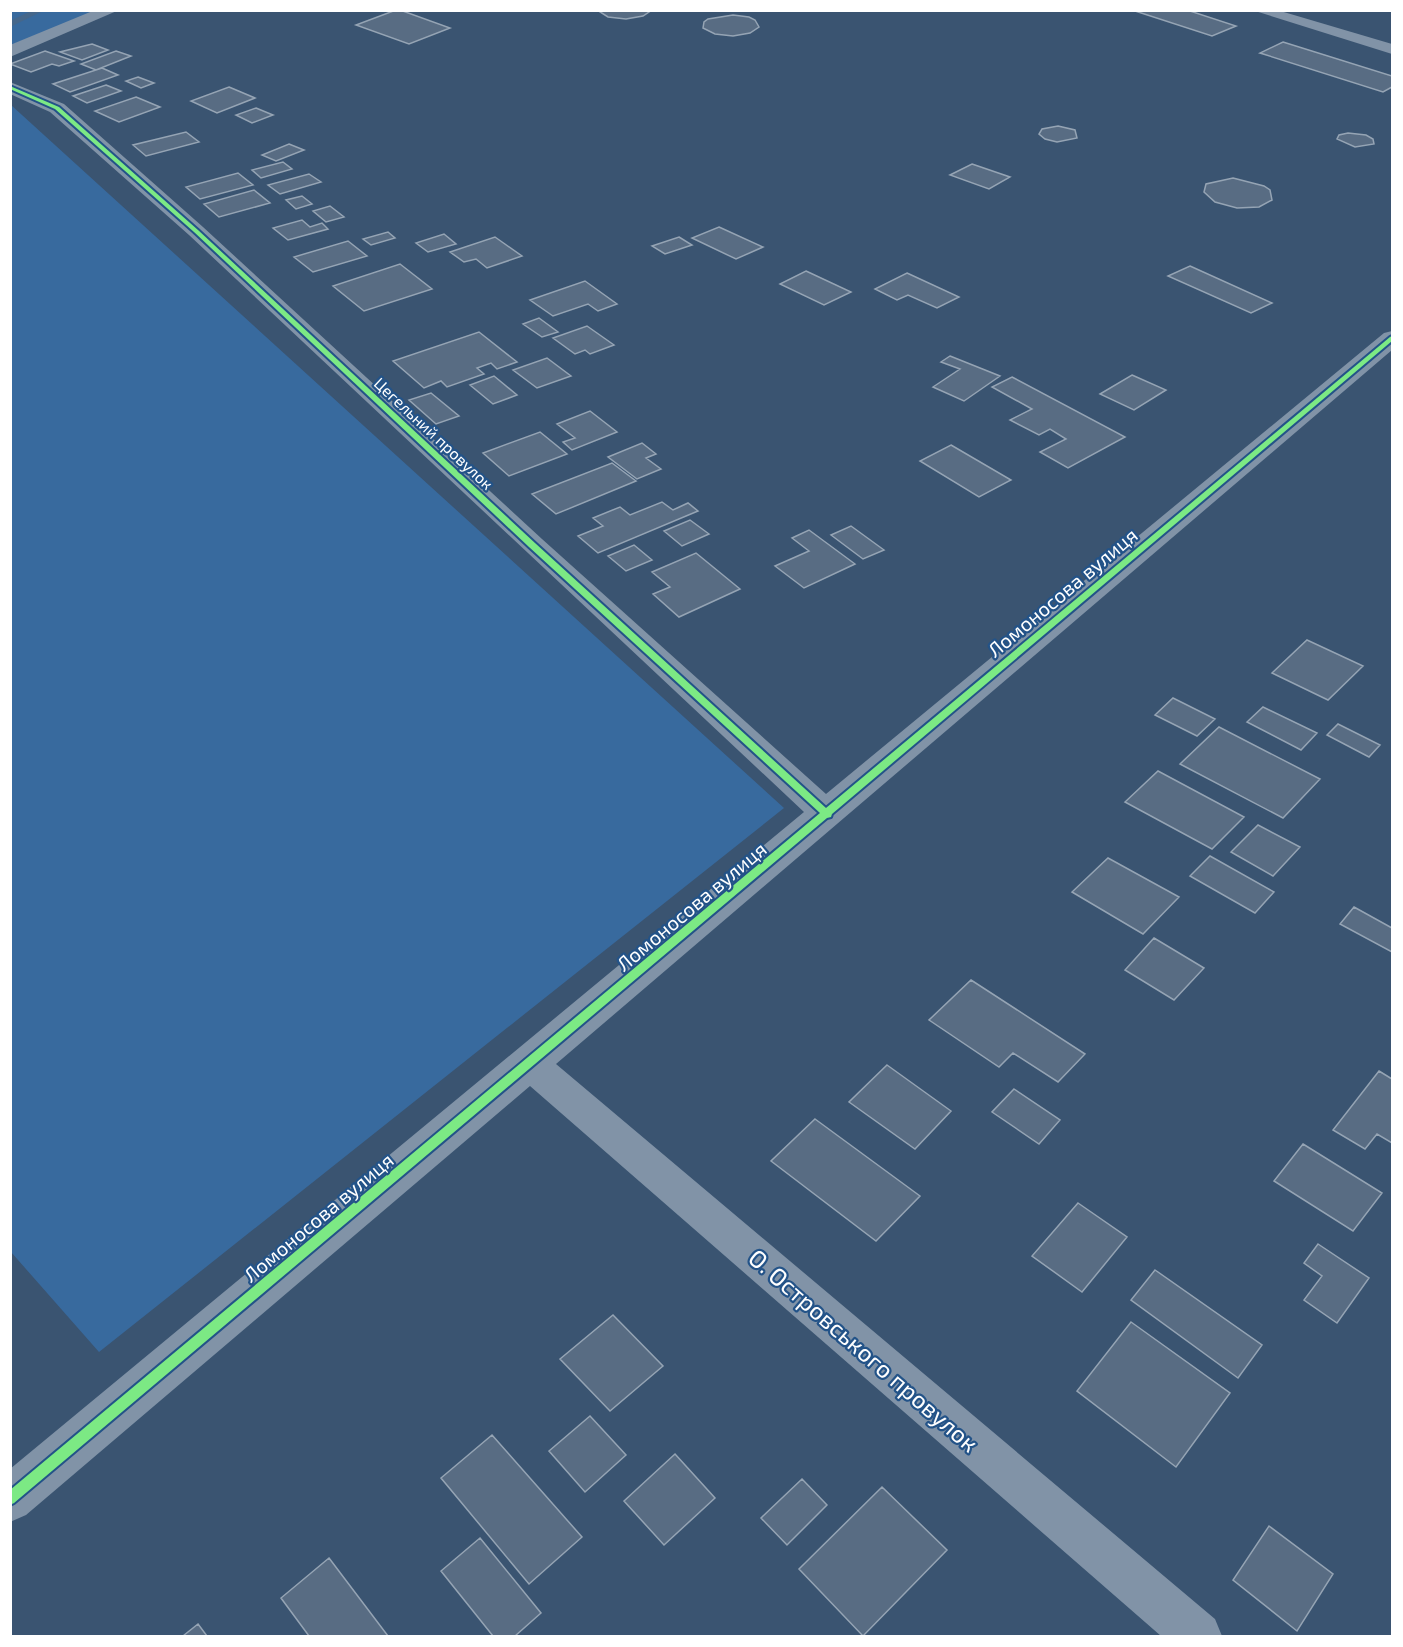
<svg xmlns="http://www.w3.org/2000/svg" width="1403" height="1647" font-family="'Exo 2',sans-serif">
	<rect width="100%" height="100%" fill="#3a5471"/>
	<path fill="#386a9e" d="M11,11H97L11,45Z
		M11,105L784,808L99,1352L11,1252Z"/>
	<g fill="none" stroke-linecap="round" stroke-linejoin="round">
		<path fill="#45678b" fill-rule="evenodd" d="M33,10H45L10,27V21Z"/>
	</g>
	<path fill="#586c83" stroke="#95a4b4" stroke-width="1.5" d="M396,10H400L450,28L409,44L356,25Z
		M597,10H652L643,16L626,19L608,17Z
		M1132,10H1187L1236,26L1212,36Z
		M733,15L749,17L755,20L759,27L750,33L733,36L715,34L703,28L704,22L708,19Z
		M1283,42L1392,76V87L1383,92L1260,53Z
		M92,44L108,50L82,60L60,52Z
		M45,51L74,61L59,66L52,64L31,72L10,64Z
		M116,51L131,56L96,70L81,64Z
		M102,68L118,75L70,92L53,84Z
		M138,77L154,83L141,88L126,81Z
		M106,85L121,91L87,103L73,96Z
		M229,87L255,98L217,113L191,101Z
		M136,97L160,107L119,122L95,111Z
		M256,108L273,115L252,123L236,115Z
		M1058,126L1075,130L1077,138L1057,142L1045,139L1039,134L1042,129Z
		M186,132L199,142L146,156L133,145Z
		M1348,133L1366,135L1373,139L1374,144L1355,147L1337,139L1339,135Z
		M289,144L304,150L276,161L262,155Z
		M283,162L292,169L261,178L252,170Z
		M972,164L1010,177L989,189L950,175Z
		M238,173L253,185L200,199L186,187Z
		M309,174L321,182L280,194L268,185Z
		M1233,178L1264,186L1270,190L1272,200L1259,207L1237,208L1215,202L1204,192L1206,184Z
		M254,190L270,203L219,217L204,204Z
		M302,196L312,204L296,209L286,200Z
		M330,206L344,217L326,222L313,211Z
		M302,220L310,227L322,223L328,229L288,240L273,228Z
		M719,227L763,247L736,259L692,238Z
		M388,232L395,238L371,245L363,239Z
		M444,234L456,244L428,252L416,243Z
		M495,237L522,256L487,268L476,259L464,262L450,252Z
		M679,237L692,245L665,254L652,246Z
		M348,241L367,256L313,272L294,257Z
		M400,264L432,289L364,311L333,286Z
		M1190,266L1272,303L1251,313L1168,276Z
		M806,271L851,292L824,305L780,284Z
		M907,273L959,297L937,308L908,295L897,300L875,289Z
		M585,281L617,304L598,311L588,304L553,316L530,300Z
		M539,318L558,332L542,337L523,324Z
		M587,326L614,345L590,354L585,350L575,354L553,338Z
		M479,332L517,362L497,369L491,363L477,368L484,374L447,387L441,381L424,388L393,361Z
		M950,356L1000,376L964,401L933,387L960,369L941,362Z
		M547,358L571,376L537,388L513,370Z
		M1132,375L1166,390L1134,410L1100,394Z
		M494,376L517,395L493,404L470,385Z
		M1012,377L1125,437L1068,468L1040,452L1066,439L1050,429L1039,435L1010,420L1032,409L992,387Z
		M431,393L459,416L436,424L409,400Z
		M590,411L617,432L572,450L563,442L575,438L557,424Z
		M540,432L567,454L509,476L483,453Z
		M642,443L656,454L646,458L661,469L637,479L608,457Z
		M951,445L1011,480L979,497L920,461Z
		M612,463L636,481L556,514L532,494Z
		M662,502L673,510L688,503L698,511L598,553L578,536L603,526L593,518L620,507L630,515Z
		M690,520L709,534L682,546L664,531Z
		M851,526L884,550L863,559L831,535Z
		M809,530L855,564L804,588L775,566L809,551L792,538Z
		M634,545L652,560L626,571L608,556Z
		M696,553L740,589L679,617L653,594L670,587L652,572Z
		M1307,640L1363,666L1328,700L1272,673Z
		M1173,698L1215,719L1197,736L1155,715Z
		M1263,707L1317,733L1301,750L1247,722Z
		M1338,724L1380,745L1369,757L1327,735Z
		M1219,727L1320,779L1283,818L1180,764Z
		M1158,771L1244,817L1212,849L1125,802Z
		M1258,825L1300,847L1273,876L1231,852Z
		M1210,856L1274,892L1255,913L1190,876Z
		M1108,858L1179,897L1143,934L1072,892Z
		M1354,907L1392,928V952L1340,924Z
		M1154,938L1204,968L1174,1000L1125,970Z
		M971,980L1085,1054L1058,1082L1013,1053L999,1067L929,1020Z
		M887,1065L951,1111L915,1149L849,1102Z
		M1379,1071L1392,1079V1143L1377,1134L1365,1149L1333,1130Z
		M1014,1089L1060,1120L1039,1144L992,1112Z
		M815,1119L920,1196L876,1241L771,1161Z
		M1303,1144L1382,1193L1353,1231L1274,1181Z
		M1078,1203L1127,1237L1082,1292L1032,1256Z
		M1318,1244L1369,1278L1337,1323L1304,1300L1322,1276L1304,1263Z
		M1155,1270L1262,1345L1238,1378L1131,1300Z
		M613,1315L663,1366L610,1411L560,1359Z
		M1131,1322L1230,1393L1176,1467L1077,1391Z
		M590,1416L626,1455L585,1492L549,1451Z
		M492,1435L582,1537L529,1584L441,1478Z
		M675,1454L715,1498L664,1545L624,1501Z
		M802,1479L827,1505L787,1545L761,1518Z
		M882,1487L947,1550L863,1636L799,1569Z
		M1269,1526L1333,1574L1297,1631L1233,1580Z
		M480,1538L541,1613L515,1636H493L441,1571Z
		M329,1558L388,1636H309L281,1598Z
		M198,1624L207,1636H183Z"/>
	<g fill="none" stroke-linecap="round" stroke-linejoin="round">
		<path fill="#8193a7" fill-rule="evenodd" d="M1252,10H1277L1392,44V54Z"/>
		<path fill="#8193a7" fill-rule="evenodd" d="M95,10H119L10,57V45Z
			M10,82L64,104L203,227L542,539L826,794L1384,333L1392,331V350L556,1064L1215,1619L1222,1636H1161L530,1086L26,1515L10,1522V1469L804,812L189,235L50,112L10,94Z"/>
		<defs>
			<path id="cycleway" d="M10,86L59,107L198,230L535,543L826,808L1390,337L1392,336V341L832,814L831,817L827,818L14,1503L10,1505V1490L820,813L529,547L194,232L55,109L10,89Z"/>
		</defs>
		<use href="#cycleway" stroke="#235388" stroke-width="4"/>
		<use href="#cycleway" fill="#7ce984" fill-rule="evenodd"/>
	</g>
	<g text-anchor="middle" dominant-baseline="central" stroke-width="4.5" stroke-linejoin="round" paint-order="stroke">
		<g font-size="16" fill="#fff" stroke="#235388">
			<text transform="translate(434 433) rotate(43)">Цегельний провулок</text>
		</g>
		<g font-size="20" fill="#fff" stroke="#235388">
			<text transform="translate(1062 592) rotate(-40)">Ломоносова вулиця</text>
			<text transform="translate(691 906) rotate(-40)">Ломоносова вулиця</text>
			<text transform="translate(318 1217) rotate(-40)">Ломоносова вулиця</text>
		</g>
		<g font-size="24" fill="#fff" stroke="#235388">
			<text transform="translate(864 1350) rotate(41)">O. Островського провулок</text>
		</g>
	</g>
	<rect width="1403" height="1647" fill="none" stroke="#ffffff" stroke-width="24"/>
</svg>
